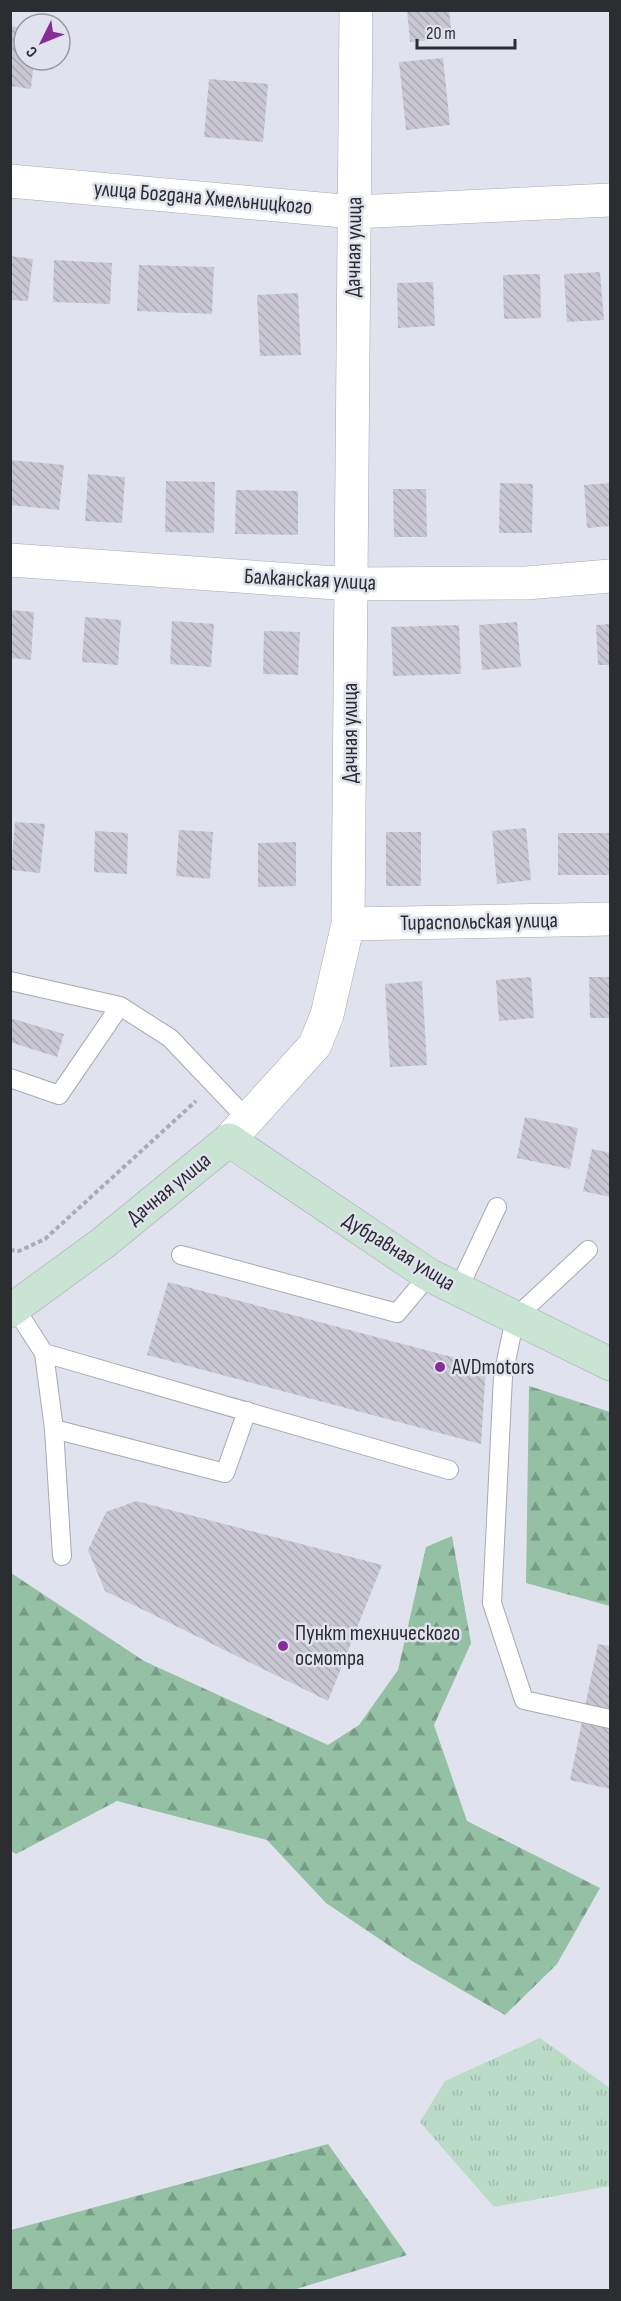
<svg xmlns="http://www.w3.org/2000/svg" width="621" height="2301" font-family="'Sofia Sans Condensed',sans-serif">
	<defs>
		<pattern id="grass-tufts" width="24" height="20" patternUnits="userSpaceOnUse" patternTransform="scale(1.5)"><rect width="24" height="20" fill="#badbc6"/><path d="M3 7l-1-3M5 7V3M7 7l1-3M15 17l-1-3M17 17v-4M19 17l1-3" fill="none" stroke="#a0bcab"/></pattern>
		<pattern id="forest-firs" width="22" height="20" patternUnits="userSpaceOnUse" patternTransform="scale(1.5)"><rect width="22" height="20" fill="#94c0a4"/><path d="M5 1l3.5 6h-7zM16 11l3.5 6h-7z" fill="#799c86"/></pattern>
		<pattern id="building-back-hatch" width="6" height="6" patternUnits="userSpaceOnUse" patternTransform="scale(1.5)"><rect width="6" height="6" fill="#c9c7d2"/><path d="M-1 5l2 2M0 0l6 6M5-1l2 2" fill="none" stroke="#adabb5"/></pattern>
	</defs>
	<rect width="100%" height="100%" fill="#e0e2ed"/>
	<path fill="url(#grass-tufts)" d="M540,2038L610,2088V2186L494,2207L420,2122L445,2081Z"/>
	<path fill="url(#forest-firs)" d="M529,1386L610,1412V1606L526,1583Z
		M452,1536L471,1643L434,1725L467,1821L600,1888L557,1964L505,2015L412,1961L326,1903L267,1840L117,1801L16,1854L11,1851V1573L144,1661L328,1745L359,1725L398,1670L426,1547Z
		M328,2144L407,2255L293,2290H11V2230Z"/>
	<path fill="url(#building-back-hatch)" d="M407,10H449L452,38L410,42Z
		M10,26L24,28V60H34L31,89L10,86Z
		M443,58L450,125L406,130L399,62Z
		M209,79L268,84L263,142L204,137Z
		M10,256L33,259L28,301L10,300Z
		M54,260L112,263L110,304L53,302Z
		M139,265L214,267L212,314L137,311Z
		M600,272L604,320L567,322L564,274Z
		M540,274L541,318L504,319L503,275Z
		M433,282L435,326L398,328L397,283Z
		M298,293L301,355L260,356L257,295Z
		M10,460L64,465L59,510L10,505Z
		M88,474L125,477L122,523L85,521Z
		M166,481L215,482L214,533L165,532Z
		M500,483L533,484L532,533H499Z
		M610,483V526L587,528L584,485Z
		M393,489H426L427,537H394Z
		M236,490L298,491V535L235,534Z
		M10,610L34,612L31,660L10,658Z
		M85,617L121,620L118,665L82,662Z
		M172,621L214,624L211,667L170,664Z
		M517,622L521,667L482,670L479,625Z
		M610,624V665H598L596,625Z
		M459,625L461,674L393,676L391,627Z
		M264,631L300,632L298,675L263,674Z
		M15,822L45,824L40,873L11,870Z
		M526,828L531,880L497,884L492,831Z
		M179,830L213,832L210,879L176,876Z
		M95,831L128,833L127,874L94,872Z
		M386,832H421V886H386Z
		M558,833H610V875H558Z
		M296,842V886L258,887V843Z
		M531,977L534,1018L499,1021L496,980Z
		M589,977H610V1018H590Z
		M422,981L427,1065L390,1067L385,984Z
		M10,1018L64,1034L57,1057L10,1042Z
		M525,1117L578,1128L570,1169L517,1158Z
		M592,1149L610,1153V1197L583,1191Z
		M168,1282L486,1366L481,1444L147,1355Z
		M136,1501L382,1565L328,1701L105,1591L88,1550L106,1512Z
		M598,1644L610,1646V1789L570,1780Z"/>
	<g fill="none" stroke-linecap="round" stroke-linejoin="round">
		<defs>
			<path id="lane" d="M10,981L120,1006L170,1038L247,1119
				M10,1078L59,1095L120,1006
				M588,1250L515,1318L503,1376L492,1603L524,1700L610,1719
				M181,1255L397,1313L429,1275
				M458,1290L497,1207
				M15,1308L44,1353L54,1429L62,1556
				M44,1353L449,1470
				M54,1429L225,1473L247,1411"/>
			<path id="street" d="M10,181L354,212L610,200
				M10,560L351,584L526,583L610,576
				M348,924L610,919
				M229,1140L315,1045L327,1015L348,924L356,10"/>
			<path id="secondary" d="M10,1311L103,1243L229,1140L429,1275L610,1364"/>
		</defs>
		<use href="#lane" stroke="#a7a9b4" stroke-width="20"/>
		<use href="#street" stroke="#a7a9b4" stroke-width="34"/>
		<use href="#secondary" stroke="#a7a9b4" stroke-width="34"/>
		<path stroke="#aaacb5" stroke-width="4" stroke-dasharray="4.5 3" stroke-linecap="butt" d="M10,1250L19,1251L45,1239L196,1101"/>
		<use href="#lane" stroke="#fff" stroke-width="18"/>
		<use href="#street" stroke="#fff" stroke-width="33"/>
		<use href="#secondary" stroke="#c9e4d3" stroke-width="33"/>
	</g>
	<g fill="#872d9a" stroke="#e0e2ed" stroke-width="2">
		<circle cx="440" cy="1367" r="6"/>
		<circle cx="283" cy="1646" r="6"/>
	</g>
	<g text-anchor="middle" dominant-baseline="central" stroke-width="5" stroke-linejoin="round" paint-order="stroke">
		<g font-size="22" fill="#2c2d31" stroke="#e0e2ed">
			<text transform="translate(203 198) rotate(5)">улица Богдана Хмельницкого</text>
			<text transform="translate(354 247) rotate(-89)">Дачная улица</text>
			<text transform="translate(310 580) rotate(3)">Балканская улица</text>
			<text transform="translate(350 733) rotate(-90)">Дачная улица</text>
			<text transform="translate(479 922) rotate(-1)">Тираспольская улица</text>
			<text transform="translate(169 1189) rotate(-39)">Дачная улица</text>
			<text transform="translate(399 1252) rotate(32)">Дубравная улица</text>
		</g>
		<g font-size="22" fill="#2c2d31" stroke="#e0e2ed" text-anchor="start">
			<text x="452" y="1367">AVDmotors</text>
			<text x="295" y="1633">Пункт технического<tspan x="295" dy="25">осмотра</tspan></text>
		</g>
	</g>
	<rect width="621" height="2301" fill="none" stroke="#2c2d31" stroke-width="24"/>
	<g transform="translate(42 42) rotate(227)"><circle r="28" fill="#e0e2ed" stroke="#989aa2" stroke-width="1.5"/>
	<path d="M0-4.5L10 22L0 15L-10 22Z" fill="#872d9a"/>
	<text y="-9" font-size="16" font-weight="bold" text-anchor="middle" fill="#2c2d31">С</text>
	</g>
	<path d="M417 39v9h98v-9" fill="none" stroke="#2c2d31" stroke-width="3"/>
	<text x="426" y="39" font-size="18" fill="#2c2d31" stroke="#e0e2ed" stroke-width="4.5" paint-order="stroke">20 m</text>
</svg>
